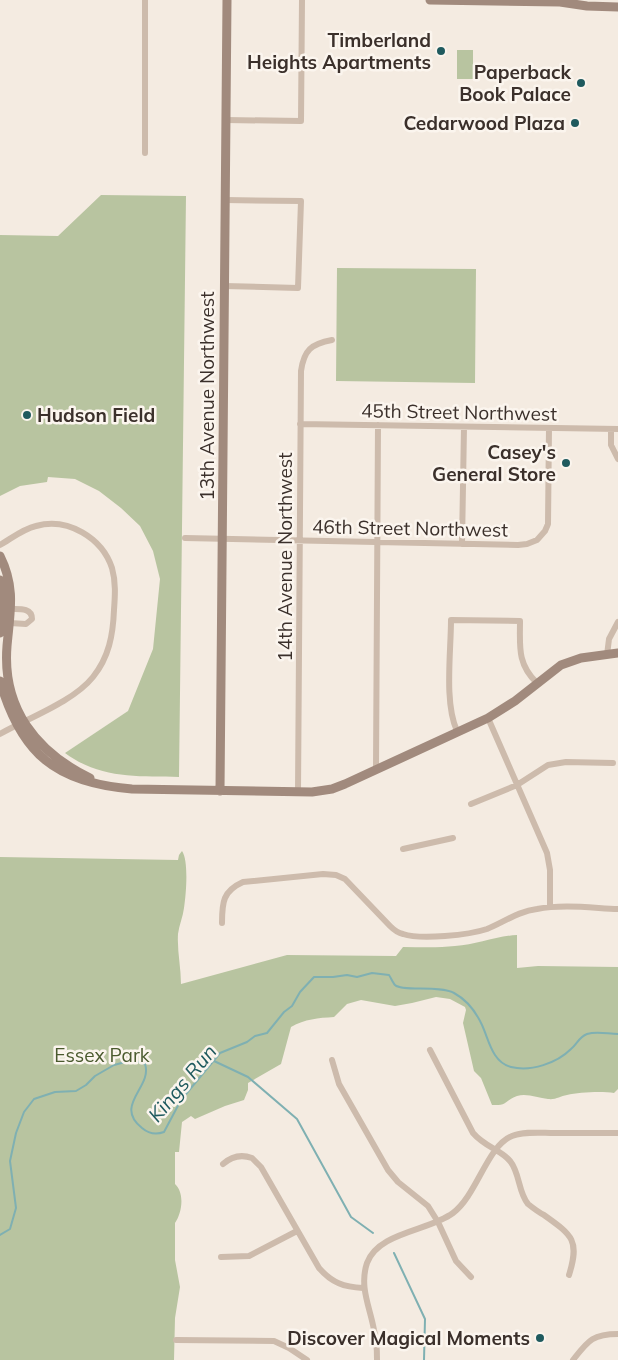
<svg xmlns="http://www.w3.org/2000/svg" width="618" height="1360" font-family="Mulish,sans-serif">
	<rect width="100%" height="100%" fill="#f4ebe1"/>
	<path fill="#b8c4a0" d="M457,50H473V79H457Z
		M101,195L186,196L179,777C137,776 100,779 65,753L128,711L153,649L160,579L153,551L140,526L121,508L99,491L75,479L48,477L47,482L20,486L0,496V235L58,236Z
		M337,268L476,269L475,383L336,381Z
		M182,851C189,861 186,895 184,908C183,917 179,925 178,934C177,951 181,967 181,984L287,955L396,956L403,947C420,947 438,948 455,946C476,945 496,936 517,935V968L538,966L618,967V1089L614,1093C603,1091 579,1092 567,1095C560,1096 556,1100 548,1099C538,1098 527,1093 517,1096C505,1100 508,1106 492,1105L481,1078L474,1071L463,1023L466,1010L465,1007L450,999L436,997L412,1003L395,1006L361,1000L347,1004L334,1017C318,1018 305,1019 291,1027L281,1064L248,1083V1090L244,1100L225,1106L195,1119L191,1116L182,1122L179,1152H175V1184C185,1193 182,1213 175,1223V1260L180,1287L175,1318L174,1360H0V857L178,860L179,855Z"/>
	<g fill="none" stroke-linecap="round" stroke-linejoin="round">
		<path stroke="#7fb0b2" stroke-width="2" d="M214,1061L248,1077L297,1119L351,1217L373,1233
			M0,1235L10,1229L16,1208L10,1161L16,1133L24,1112L34,1099L55,1092L76,1091L86,1085L95,1076L114,1065L133,1060L145,1064C153,1087 113,1105 142,1128C149,1134 156,1135 164,1132L181,1100L220,1053L247,1042L255,1036L267,1033L284,1012L292,1006L300,992L314,977H333L347,975L357,977L372,973L389,975C391,978 393,983 395,985C402,992 439,985 454,993C467,1000 476,1012 482,1025C489,1040 492,1062 511,1067C531,1072 557,1063 571,1049C577,1044 579,1037 587,1034C597,1031 608,1034 618,1034
			M394,1253L425,1319L424,1360"/>
		<path stroke="#cdbbac" stroke-width="6" d="M226,120L301,121L302,0
			M145,153V0
			M224,286L298,288L301,201L225,200
			M300,424L618,429
			M611,429V445L618,459
			M185,538L518,545L527,544L537,540L545,531L548,524L549,428
			M462,544L464,427
			M0,545C12,538 23,529 36,526C68,517 102,538 112,568C116,582 115,596 114,610C113,635 109,657 93,677C73,702 28,718 0,734
			M10,623L26,624L32,619C32,608 20,609 12,609
			M607,655L609,639L618,622
			M488,718L547,853L550,870V907
			M457,731C444,703 451,652 451,620L520,621C520,646 517,664 537,683
			M376,769L378,425
			M298,792L301,371C304,350 311,344 332,340
			M471,804L517,785L548,765L566,762L613,763
			M403,849L453,838
			M222,923C222,902 223,891 243,882L323,874L336,875L345,879L390,926C394,930 398,933 403,934C421,940 469,935 487,929C504,922 519,911 537,909C563,904 592,908 618,909
			M430,1050L473,1133C485,1147 501,1150 510,1161C520,1173 518,1192 528,1204C533,1208 538,1212 544,1215C572,1235 580,1240 569,1275
			M332,1060L339,1084L388,1170L398,1182L428,1206L438,1222L456,1261L471,1277
			M223,1164C232,1156 241,1154 252,1158L261,1167L319,1268C332,1283 344,1287 363,1288
			M221,1257L249,1256L297,1231
			M176,1340L274,1341L289,1348L307,1360
			M377,1360C377,1350 377,1340 374,1330C370,1307 359,1287 367,1263C378,1232 429,1231 453,1213C477,1195 487,1146 512,1136C524,1131 541,1133 554,1133C575,1133 597,1133 618,1133
			M573,1360C588,1341 592,1334 618,1334"/>
		<path stroke="#a18a7d" stroke-width="9" d="M430,0L560,2L587,6L618,7
			M0,556C16,588 10,612 7,646C2,708 36,752 90,778
			M0,580L3,604L0,633
			M0,681C21,754 56,783 132,789L312,792L332,789L345,784L488,718L515,701L561,665L581,658L618,653
			M220,791L227,0"/>
	</g>
	<g fill="#1f5a5e" stroke="#fbf5ee" stroke-width="2">
		<circle cx="441" cy="51" r="5"/>
		<circle cx="581" cy="83" r="5"/>
		<circle cx="575" cy="123" r="5"/>
		<circle cx="27" cy="415" r="5"/>
		<circle cx="566" cy="463" r="5"/>
		<circle cx="540" cy="1338" r="5"/>
	</g>
	<g text-anchor="middle" dominant-baseline="central" stroke-width="5" stroke-linejoin="round" paint-order="stroke">
		<g font-size="19" font-weight="bold" fill="#3b302b" stroke="#fbf5ee" text-anchor="end">
			<text x="431" y="40">Timberland<tspan x="431" dy="22">Heights Apartments</tspan></text>
			<text x="571" y="72">Paperback<tspan x="571" dy="22">Book Palace</tspan></text>
			<text x="565" y="123">Cedarwood Plaza</text>
			<text x="37" y="415" text-anchor="start">Hudson Field</text>
			<text x="556" y="452">Casey's<tspan x="556" dy="22">General Store</tspan></text>
			<text x="530" y="1338">Discover Magical Moments</text>
		</g>
		<g font-size="19" fill="#3b302b" stroke="#fbf5ee">
			<text transform="translate(207 396) rotate(-90)">13th Avenue Northwest</text>
			<text transform="translate(459 412) rotate(1)">45th Street Northwest</text>
			<text transform="translate(410 528) rotate(1)">46th Street Northwest</text>
			<text transform="translate(285 557) rotate(-90)">14th Avenue Northwest</text>
		</g>
		<g font-size="19" fill="#4a5a2e" stroke="#fbf5ee">
			<text x="102" y="1055">Essex Park</text>
		</g>
		<g font-size="20" font-style="italic" fill="#1f5a5e" stroke="#fbf5ee">
			<text transform="translate(182 1083) rotate(-50)">Kings Run</text>
		</g>
	</g>
</svg>
